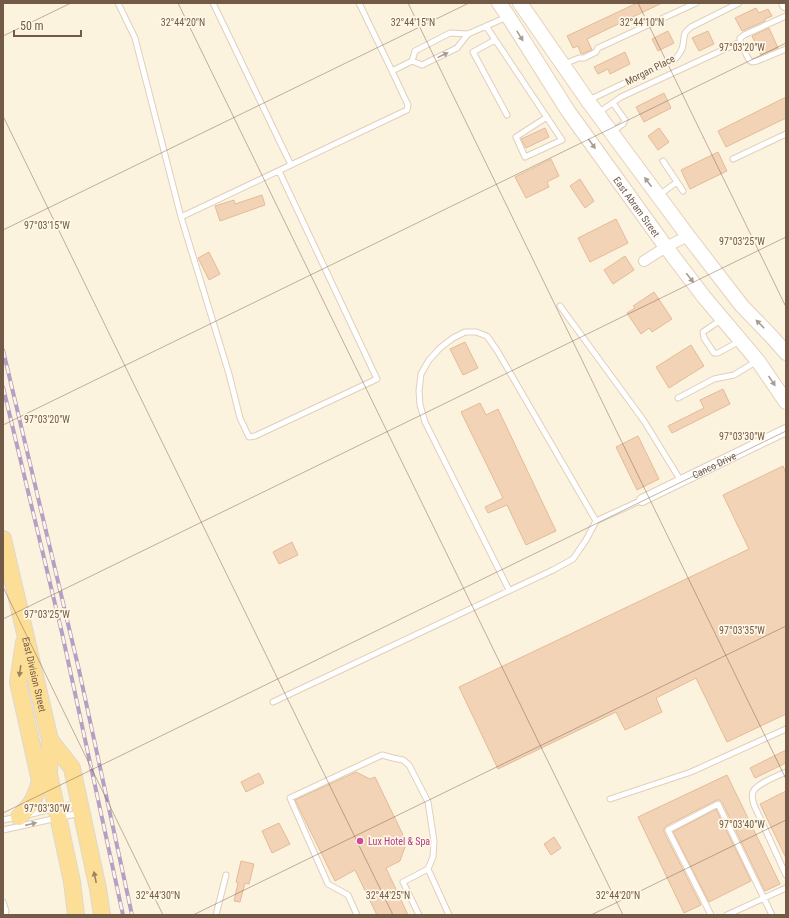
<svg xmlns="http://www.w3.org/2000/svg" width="789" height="918" font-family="'Roboto Condensed',sans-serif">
	<rect width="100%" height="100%" fill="#fcf3df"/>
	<path fill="#f2d3b6" stroke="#e5ba97" d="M637,3H662L587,39L592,50L581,54L578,46L573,48L567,36Z
		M756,8L759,13L768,9L772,16L765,19V21L742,31L735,18Z
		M769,28L778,48L761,55L752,36Z
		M668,31L674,43L658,51L652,39Z
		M708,31L714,44L699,51L692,38Z
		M625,52L630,64L610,74L608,69L598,74L594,67Z
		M664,93L671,108L644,122L636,107Z
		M786,97V118L726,147L718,131Z
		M545,128L549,137L526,148L521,139Z
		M659,128L669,142L658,150L648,136Z
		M718,152L727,171L690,189L681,170Z
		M551,159L559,176L547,182L549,187L526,198L515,177Z
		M580,179L594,201L585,208L570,186Z
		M262,195L265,205L220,221L215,206L234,200L235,204Z
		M616,219L628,243L590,262L578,238Z
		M209,252L220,274L209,280L198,258Z
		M625,256L634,270L613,284L604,270Z
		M654,292L672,319L652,332L649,328L641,334L627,313L635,308L633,306Z
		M465,342L478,368L463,375L450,349Z
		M691,345L704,366L669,388L656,367Z
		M723,389L730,404L672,433L668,426L704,408L700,400Z
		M480,403L486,415L498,409L556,531L526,545L507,505L488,513L485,507L503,498L461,412Z
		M638,436L659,479L637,490L616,447Z
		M783,466L786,473V714L727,742L696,678L656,698L662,712L625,730L616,712L498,769L459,687L749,549L723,495Z
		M292,542L298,555L279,564L273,552Z
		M786,750V763L755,778L750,768Z
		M356,772L370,779L375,777L405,839L406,844L400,861L386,868L408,915H377L355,870L335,881L295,800Z
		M259,773L264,783L246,792L241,782Z
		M727,775L780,884L765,891L722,802L720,800H717L666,826L664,829V832L701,905L684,913L638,817Z
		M786,791V858L760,804Z
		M716,809L751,881L709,902L673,832Z
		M279,823L290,844L272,853L262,831Z
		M554,837L561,848L551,855L544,844Z
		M241,861L254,864L249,884L245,883L240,902L234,901L238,883L236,882Z"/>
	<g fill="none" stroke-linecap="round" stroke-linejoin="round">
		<defs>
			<path id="service" d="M118,3L135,38L181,217
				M213,3L291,165
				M359,3L392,71
				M786,16L744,35L740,38V42L749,60L752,62L757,61L786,49
				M486,26L562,140L525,157L516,137L547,117
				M495,40L473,52L507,115
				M412,61L422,65L457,48L468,34
				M564,64L579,58H584L596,52L598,48L696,3
				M589,100L675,59C679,55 682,51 683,45C685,35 682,34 691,27L739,3
				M598,113L621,97L740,42
				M612,132L623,124L625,120L613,103
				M733,159L786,134
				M279,171L377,379L255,436L249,437L240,418L229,374L181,217L407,110L408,105L392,71L412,61L415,51L450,33L468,34L507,17
				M677,182L683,191
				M659,195L677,182L663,161
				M560,306L644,421L681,481
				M722,319L703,332L704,338L714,353H718L740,341
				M678,398L714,379L734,375L757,361
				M509,590L425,422L420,405L419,391L421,374L429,360L440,348L453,338L465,332H476L487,336L498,352L596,521
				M273,702L553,570L573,559L586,540L596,521L642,500
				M786,772C777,776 756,784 753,792C751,796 753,801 754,805L786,875
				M610,799L691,772L786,729
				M27,815L78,803
				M3,820L18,817
				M3,830L80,813
				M3,902L6,911L5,915
				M216,915L226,875
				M357,915L348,895L328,884L290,798L382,755L393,758L403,760L409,765L428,802L434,841L433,857L428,869L449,915
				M419,915L403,882L428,869
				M711,915L668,830L718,804L772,915
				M727,915L786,888"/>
			<g id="minor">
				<path d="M644,261L666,247L688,236"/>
				<path id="s1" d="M642,500L786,430"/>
			</g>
			<path id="tertiary" d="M786,3V4"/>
			<g id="secondary">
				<path id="s2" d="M499,3L508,16L568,111L666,247L704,297L758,361L786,402"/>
				<path d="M520,3L588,101L688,236L742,306L772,337L786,353"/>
			</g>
			<g id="primary">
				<path id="s3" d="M3,539L50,740L49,774L72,882L76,915"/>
				<path d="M50,740L72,768L98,889L102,915"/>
				<path d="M19,817C32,804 35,799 40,781L18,682L24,642"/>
			</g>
		</defs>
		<use href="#service" stroke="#e0cfbb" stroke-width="7"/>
		<use href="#minor" stroke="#e0cfbb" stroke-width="12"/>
		<use href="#tertiary" stroke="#e0cfbb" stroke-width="15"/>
		<use href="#secondary" stroke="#e5d1b9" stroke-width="16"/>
		<use href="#primary" stroke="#ddd7d3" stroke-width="18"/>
		<use href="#service" stroke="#fff" stroke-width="5"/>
		<use href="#minor" stroke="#fff" stroke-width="10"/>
		<use href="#tertiary" stroke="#fff" stroke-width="13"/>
		<use href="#secondary" stroke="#fff" stroke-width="14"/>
		<use href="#primary" stroke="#fdde96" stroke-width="16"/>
		<defs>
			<path id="rail" d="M3,350L79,670L132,915
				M3,387L62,633L123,915"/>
		</defs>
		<use href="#rail" stroke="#b69fc5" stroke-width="4"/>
		<use href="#rail" stroke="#fff7e5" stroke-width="2.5" stroke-dasharray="8" stroke-linecap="butt"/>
	</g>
	<defs><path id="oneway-solid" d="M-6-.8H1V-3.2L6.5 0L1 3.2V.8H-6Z"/></defs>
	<g fill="#ab9c91">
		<use href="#oneway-solid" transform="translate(520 36) rotate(58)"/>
		<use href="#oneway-solid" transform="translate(443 55) rotate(-26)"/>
		<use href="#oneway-solid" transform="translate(592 144) rotate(54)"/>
		<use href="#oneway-solid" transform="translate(648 182) rotate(-127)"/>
		<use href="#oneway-solid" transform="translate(690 278) rotate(52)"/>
		<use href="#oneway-solid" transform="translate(760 324) rotate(-135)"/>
		<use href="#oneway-solid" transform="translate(772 381) rotate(56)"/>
		<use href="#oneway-solid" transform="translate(31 824) rotate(-13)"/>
	</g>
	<g fill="#9c825f">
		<use href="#oneway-solid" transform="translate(20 671) rotate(98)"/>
		<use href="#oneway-solid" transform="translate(95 877) rotate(-102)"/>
	</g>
	<path fill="none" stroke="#735a47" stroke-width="1" stroke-opacity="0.45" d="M178,3L623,915M408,3L786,779M638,3L786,307M3,36L71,3M3,116L393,915M3,230L469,3M3,425L786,43M3,587L163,915M3,619L786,237M3,813L786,431M193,915L786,626M591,915L786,820"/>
	<circle fill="#d1479c" stroke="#fff7e5" stroke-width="1.5" cx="360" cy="841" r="4"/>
	<g text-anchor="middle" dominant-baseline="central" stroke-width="3.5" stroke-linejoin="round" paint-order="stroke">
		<g font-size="10" fill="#735a47" stroke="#fff7e5">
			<text transform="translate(650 70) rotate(-27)">Morgan Place</text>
			<text stroke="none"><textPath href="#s2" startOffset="246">East Abram Street</textPath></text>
			<text stroke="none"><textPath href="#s1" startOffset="80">Canco Drive</textPath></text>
			<text stroke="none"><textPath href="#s3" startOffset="139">East Division Street</textPath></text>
		</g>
		<g font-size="10" fill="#b23c85" stroke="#fff7e5" text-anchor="start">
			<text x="368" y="841">Lux Hotel &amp; Spa</text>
		</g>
	</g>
	<g font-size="10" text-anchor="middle" fill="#735a47" stroke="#fff7e5" stroke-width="3.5" stroke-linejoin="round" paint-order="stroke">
		<text x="183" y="26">32°44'20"N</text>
		<text x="413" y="26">32°44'15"N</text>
		<text x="642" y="26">32°44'10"N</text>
		<text x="742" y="51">97°03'20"W</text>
		<text x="47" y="229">97°03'15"W</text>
		<text x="742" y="245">97°03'25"W</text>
		<text x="47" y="423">97°03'20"W</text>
		<text x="742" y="440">97°03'30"W</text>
		<text x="47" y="618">97°03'25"W</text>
		<text x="742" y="634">97°03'35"W</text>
		<text x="47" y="812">97°03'30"W</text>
		<text x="742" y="828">97°03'40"W</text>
		<text x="158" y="899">32°44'30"N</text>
		<text x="388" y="899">32°44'25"N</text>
		<text x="618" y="899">32°44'20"N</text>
	</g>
	<rect width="789" height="918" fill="none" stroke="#735a47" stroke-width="8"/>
	<path d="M14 30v6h67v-6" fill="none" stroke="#735a47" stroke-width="2"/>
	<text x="20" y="30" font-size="12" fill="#735a47" stroke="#fff7e5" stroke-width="3" paint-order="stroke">50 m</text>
</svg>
